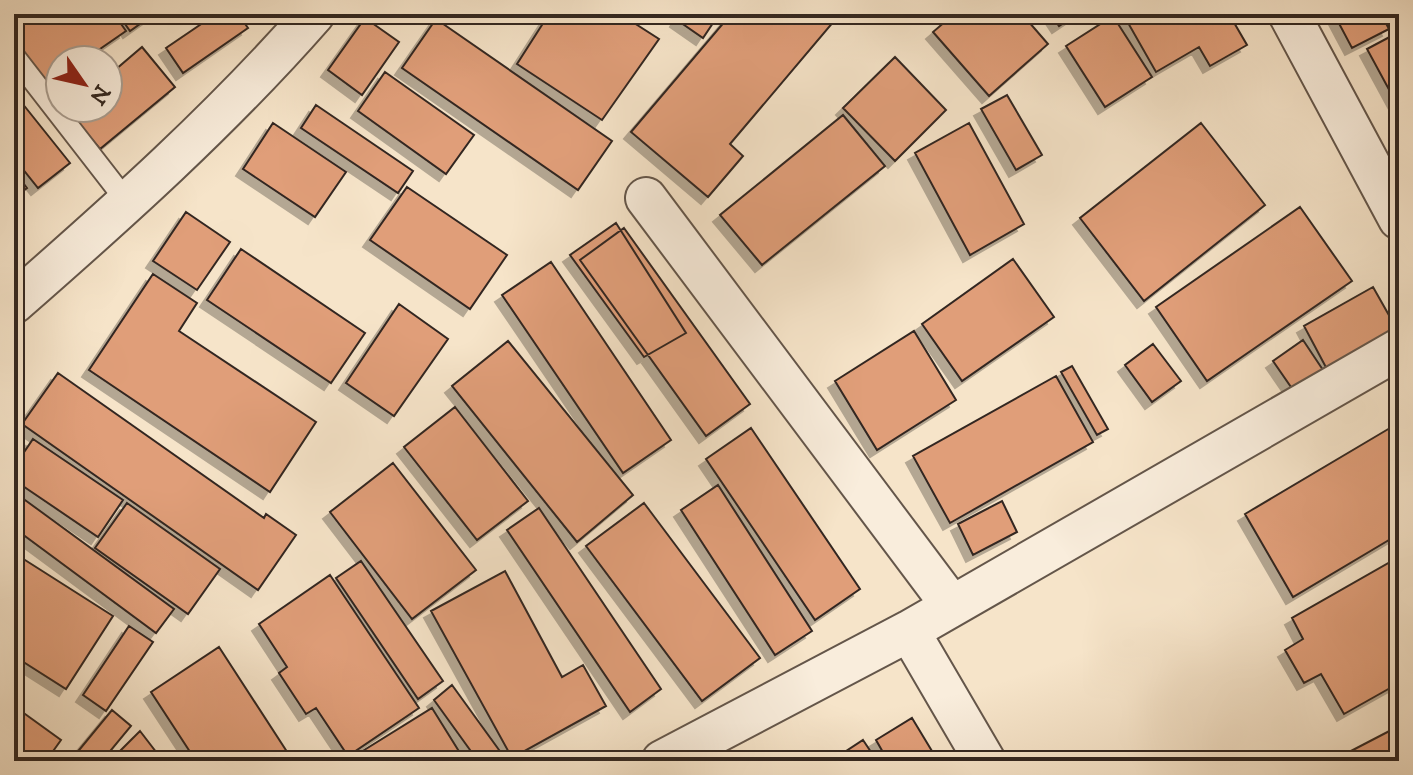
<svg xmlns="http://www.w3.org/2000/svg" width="1413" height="775" font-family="'IM FELL DW Pica',serif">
	<defs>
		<filter id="shadow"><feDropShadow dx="-7" dy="7" stdDeviation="0" flood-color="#0004"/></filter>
	</defs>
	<rect width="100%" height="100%" fill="#f6e4c9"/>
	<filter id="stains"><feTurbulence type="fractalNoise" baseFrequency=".0025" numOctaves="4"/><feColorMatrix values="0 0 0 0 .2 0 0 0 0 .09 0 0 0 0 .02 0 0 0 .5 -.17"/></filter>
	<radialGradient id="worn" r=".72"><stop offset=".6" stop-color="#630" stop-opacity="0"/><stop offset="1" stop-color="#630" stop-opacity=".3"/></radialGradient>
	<path fill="#e09e79" stroke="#332720" stroke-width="2" filter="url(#shadow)" d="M14,14H114L126,31L84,60H60V77L47,87L14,40Z
		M118,14H154L130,31Z
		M216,14H238L248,28L183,73L166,48Z
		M549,14H620L659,39L602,120L517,64Z
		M681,14H719L703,38L677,20Z
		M731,14H840L730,144L743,156L708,197L631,132Z
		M954,14H1022L1048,44L989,96L933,32Z
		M1051,14H1077L1059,26Z
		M1123,14H1229L1247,45L1210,66L1199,47L1156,72Z
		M1334,14H1381L1389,29L1352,48Z
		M1113,16L1152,77L1105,107L1066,46Z
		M365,18L399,42L362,95L328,70Z
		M436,19L612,141L578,190L402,68Z
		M1399,32V108L1367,49Z
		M142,47L175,87L100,149L67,110L70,108H108V76Z
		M895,57L946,110L895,161L843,108Z
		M385,72L474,135L446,174L358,111Z
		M14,93L70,163L38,188L14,158Z
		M1007,95L1042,155L1016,170L981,109Z
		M316,105L413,171L398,193L301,128Z
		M843,115L885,166L762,265L720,215Z
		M273,123L346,172L315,217L243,169Z
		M969,123L1024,224L970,255L915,153Z
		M1201,123L1265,205L1144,301L1080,218Z
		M14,171L27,188L14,198Z
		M407,187L507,255L470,309L370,240Z
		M1300,207L1352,281L1207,381L1156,307Z
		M186,212L230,242L197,290L153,261Z
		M616,223L686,333L644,357L570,255Z
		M624,228L750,404L706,436L580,260Z
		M241,249L365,333L331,383L207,300Z
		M1013,259L1054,317L962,381L922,324Z
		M551,262L671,440L623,473L502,295Z
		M153,274L197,303L179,331L316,422L270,492L89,370Z
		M1373,287L1399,333L1329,373L1304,326Z
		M399,304L448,339L394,416L346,383Z
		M914,331L956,400L877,450L835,381Z
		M1303,340L1329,379L1300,400L1273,361Z
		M508,341L633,495L577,542L452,386Z
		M1153,344L1181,381L1152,402L1125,365Z
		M1072,366L1108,429L1097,435L1061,372Z
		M58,373L264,518L266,514L296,535L258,590L22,424Z
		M1056,376L1093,442L950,523L913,456Z
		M455,407L528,501L477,540L404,447Z
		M751,428L860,589L815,620L706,459Z
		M1390,428L1399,443V534L1293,597L1245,514Z
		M33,439L123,500L98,537L14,480V467Z
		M393,463L476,570L412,619L330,512Z
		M718,485L812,631L775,655L681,510Z
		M25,500L174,609L156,633L14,528V516Z
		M1002,501L1017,532L973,555L958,524Z
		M127,503L220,569L188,614L95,548Z
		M644,503L760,658L702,701L586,546Z
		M539,508L661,689L630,712L507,530Z
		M14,553L113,616L66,689L14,656Z
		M1399,557V683L1344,714L1321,674L1304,683L1285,650L1303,639L1292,618Z
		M361,561L443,681L418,699L336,578Z
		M505,571L562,677L583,665L606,706L512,758L431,611Z
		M330,575L419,708L348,756L316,708L306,714L279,673L287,667L259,624Z
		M129,626L153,642L106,711L83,695Z
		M219,647L293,761H196L151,692Z
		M452,685L507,761H478L434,700Z
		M14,706L61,740L46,761H14Z
		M432,708L465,761H366L361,752Z
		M112,710L131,726L102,761H82L75,755Z
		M912,718L938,761H888L876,740Z
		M1399,726V761H1354L1349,752Z
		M140,731L163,761H110Z
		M863,740L877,761H831Z"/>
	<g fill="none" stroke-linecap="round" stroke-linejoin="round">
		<defs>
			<path id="service" d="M14,56L128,203"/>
			<path id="minor" d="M1289,14L1399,219
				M646,198L952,606
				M14,303C118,212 222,119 314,14
				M909,631L985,761
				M662,761L909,631L1399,349"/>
		</defs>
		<use href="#service" stroke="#64564a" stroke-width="24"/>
		<use href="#minor" stroke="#64564a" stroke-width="44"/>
		<use href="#service" stroke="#f9eddc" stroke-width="20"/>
		<use href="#minor" stroke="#f9eddc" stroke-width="40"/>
	</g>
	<rect width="1413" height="775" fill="none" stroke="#f6e4c9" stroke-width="48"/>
	<rect x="16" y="16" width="1381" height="743" fill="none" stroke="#332720" stroke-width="4"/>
	<rect x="24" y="24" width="1365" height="727" fill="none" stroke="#332720" stroke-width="2"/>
	<g transform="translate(84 84) rotate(124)"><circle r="38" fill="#f9eddc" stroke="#aa9e91" stroke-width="2"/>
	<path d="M0-6L14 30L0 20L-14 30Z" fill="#8f2418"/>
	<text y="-12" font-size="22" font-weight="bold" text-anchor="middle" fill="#332720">N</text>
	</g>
	<rect width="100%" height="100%" filter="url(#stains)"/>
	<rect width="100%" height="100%" fill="url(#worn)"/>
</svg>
